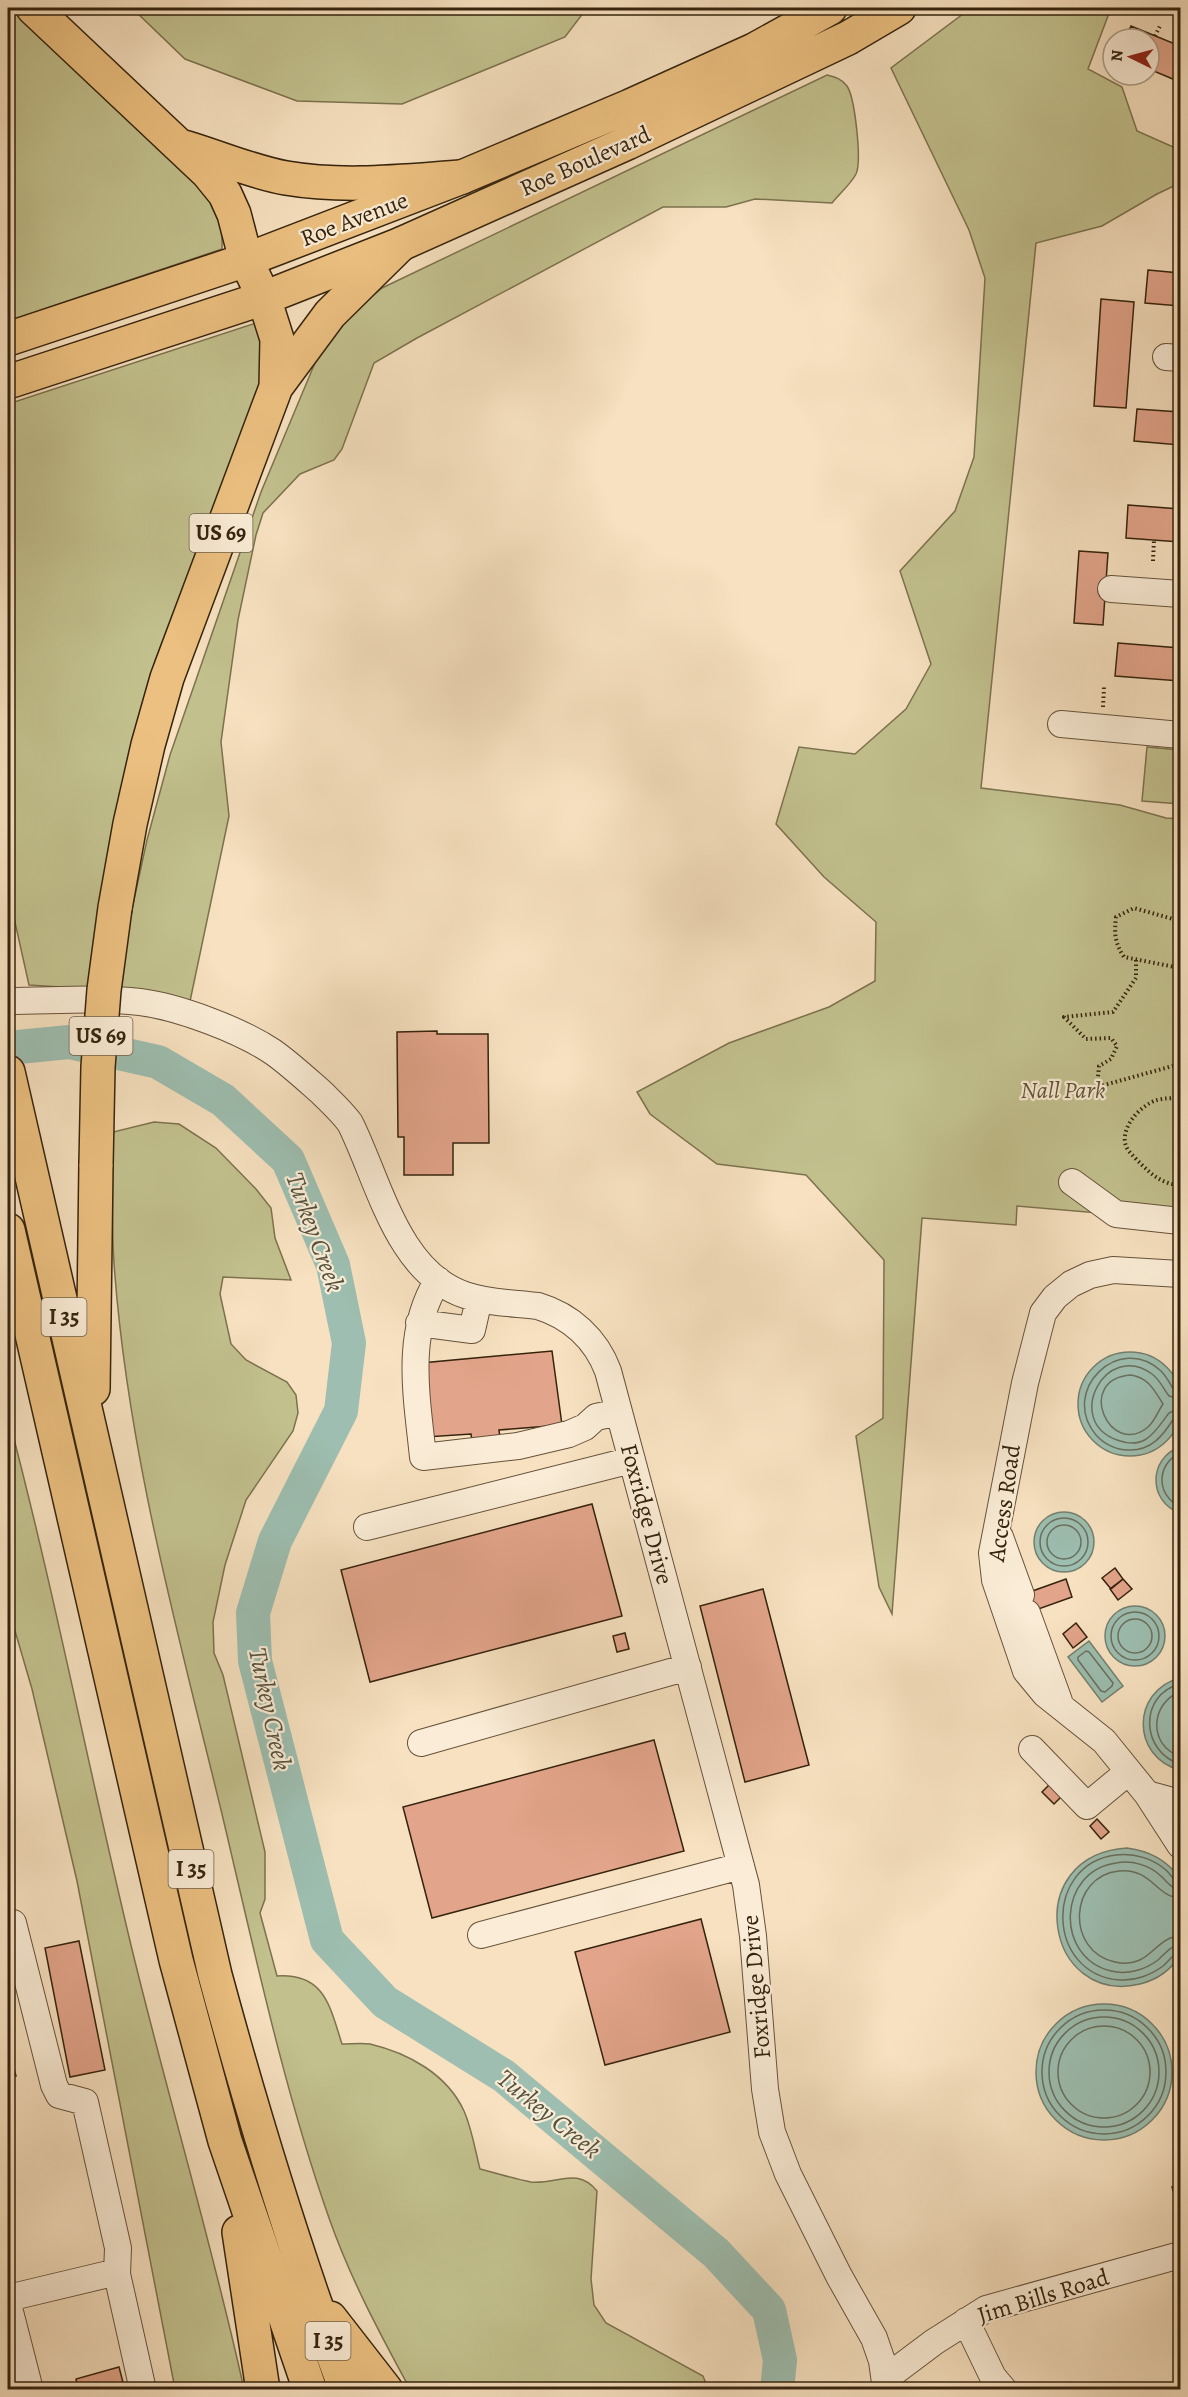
<svg xmlns="http://www.w3.org/2000/svg" width="1188" height="2397" font-family="Alegreya,serif">
	<rect width="100%" height="100%" fill="#f7e1c0"/>
	<filter id="stains"><feTurbulence type="fractalNoise" baseFrequency=".00333" numOctaves="4"/><feColorMatrix values="0 0 0 0 .2 0 0 0 0 .09 0 0 0 0 .02 0 0 0 .5 -.17"/></filter>
	<radialGradient id="worn" r=".72"><stop offset=".6" stop-color="#630" stop-opacity="0"/><stop offset="1" stop-color="#630" stop-opacity=".3"/></radialGradient>
	<path fill="#c2c18e" stroke="#7c724e" stroke-width="1.5" d="M8,8H19L204,192C217,211 223,226 222,249L8,321Z
		M132,8H587L565,37L402,104L297,101L185,59Z
		M971,8H1111L1088,69L1122,87L1137,131L1180,150V183L1157,194L1102,226L1036,243L981,788L1120,805L1166,818L1180,819V1220L1017,1206L1016,1225L922,1218L892,1614L879,1587L856,1436L883,1418L884,1260L806,1175L717,1164L650,1114L637,1092L729,1043L829,1007L875,981L876,922L824,877L776,824L799,747L855,754L906,709L931,664L900,571L955,511L974,457L985,278L969,230L891,68Z
		M827,75C835,77 842,79 847,86C855,98 862,161 856,174C851,184 839,194 832,203L755,199L726,207H663L417,338L374,363L342,449L334,460L300,474L263,513L256,535L238,620L221,742L229,816L189,1006L119,991L125,941L147,840L170,755L261,492L317,358L335,331L360,306L382,288Z
		M256,323L262,351L263,375L155,661L140,721L91,989L29,985L8,891V404Z
		M1147,747L1180,750V804L1142,801Z
		M154,1122L179,1124L216,1148L256,1189L271,1208L275,1238L291,1280L223,1277L220,1294L231,1344L246,1360L287,1382L296,1395L298,1413L293,1431L246,1500L225,1565L213,1622L214,1653L223,1675L265,1852V1899L260,1913L277,1976C325,1973 330,2007 342,2044C351,2044 361,2043 370,2044C408,2053 447,2074 464,2111C472,2129 475,2150 480,2169C497,2173 514,2179 531,2182C556,2185 577,2166 597,2191L591,2279L594,2305L606,2323L703,2376L708,2389H410C380,2334 350,2278 329,2218C283,2087 254,1949 222,1814C178,1633 127,1450 114,1263C111,1220 113,1175 113,1132Z
		M8,1416C54,1590 88,1766 130,1941C166,2091 211,2239 244,2389H175L77,1881L32,1689L8,1607Z"/>
	<path fill="#9dbeb0" stroke="#73806f" stroke-width="1.5" d="M1078 1404a52 52 0 1 1 104 0a52 52 0 1 1-104 0Z
		M1180,1447V1513C1148,1502 1148,1458 1180,1447Z
		M1034 1542a30 30 0 1 1 60 0a30 30 0 1 1-60 0Z
		M1105 1636a30 30 0 1 1 60 0a30 30 0 1 1-60 0Z
		M1089,1641L1123,1686L1102,1702L1068,1657Z
		M1180,1678V1770C1131,1757 1131,1691 1180,1678Z
		M1127,1848C1150,1851 1166,1860 1180,1878V1955C1171,1970 1156,1980 1140,1984C1046,2007 1019,1855 1127,1848Z
		M1036 2072a68 68 0 1 1 136 0a68 68 0 1 1-136 0Z"/>
	<g fill="none" stroke-linecap="round" stroke-linejoin="round">
		<path stroke="#69705e" stroke-width="1.5" d="M1131,1375C1149,1378 1154,1390 1163,1404C1158,1411 1155,1421 1148,1427C1110,1459 1074,1379 1131,1375Z
			M1180,1392L1174,1390C1170,1384 1167,1377 1161,1371C1119,1332 1059,1391 1096,1435C1104,1444 1116,1450 1128,1450C1151,1451 1163,1436 1174,1418L1180,1416
			M1180,1399L1169,1396C1163,1388 1160,1380 1152,1374C1106,1340 1063,1421 1117,1440C1146,1451 1155,1431 1169,1413L1180,1408
			M1180,1453C1156,1464 1156,1496 1180,1506
			M1040 1542a24 24 0 1 1 48 0a24 24 0 1 1-48 0Z
			M1047 1542a17 17 0 1 1 34 0a17 17 0 1 1-34 0Z
			M1111 1636a24 24 0 1 1 48 0a24 24 0 1 1-48 0Z
			M1118 1636a17 17 0 1 1 34 0a17 17 0 1 1-34 0Z
			M1086,1651L1089,1652L1113,1683L1112,1686L1105,1692L1101,1691L1078,1660V1657Z
			M1180,1684C1138,1695 1141,1752 1180,1764
			M1180,1692C1150,1703 1148,1746 1180,1756
			M1180,1881C1173,1881 1172,1876 1167,1871C1153,1858 1134,1853 1116,1855C1043,1864 1046,1975 1120,1980C1135,1981 1151,1975 1163,1966C1169,1961 1172,1954 1180,1953
			M1180,1889C1171,1888 1169,1884 1162,1877C1150,1865 1132,1860 1116,1863C1058,1871 1054,1957 1111,1971C1127,1975 1145,1970 1158,1960C1166,1953 1170,1946 1180,1945
			M1180,1898C1156,1897 1152,1868 1119,1871C1069,1876 1065,1951 1115,1962C1150,1970 1154,1937 1180,1936
			M1042 2072a62 62 0 1 1 124 0a62 62 0 1 1-124 0Z
			M1049 2072a55 55 0 1 1 110 0a55 55 0 1 1-110 0Z
			M1058 2072a46 46 0 1 1 92 0a46 46 0 1 1-92 0Z"/>
		<path stroke="#9dbeb0" stroke-width="34" d="M8,1048L69,1042L158,1062L223,1100L288,1160L333,1265L349,1343L341,1411L275,1541L253,1613L255,1661L327,1940L385,2002L504,2076L716,2253L769,2310L780,2360L777,2390"/>
	</g>
	<path fill="#e2a48a" stroke="#35230d" stroke-width="1.5" d="M1131,26L1180,46V82L1149,69V39H1125Z
		M1148,270L1180,273V306L1145,303Z
		M1101,299L1134,302L1126,408L1094,406Z
		M1137,409L1180,412V445L1134,441Z
		M1128,505L1180,509V542L1126,538Z
		M1079,551L1108,553L1103,625L1074,623Z
		M1118,643L1180,648V681L1115,676Z
		M437,1031V1034H488L489,1143H453V1175H404V1137H398L397,1032Z
		M552,1351L562,1425L499,1430L501,1445L473,1447L471,1434L426,1437L421,1363Z
		M592,1504L622,1616L370,1682L341,1570Z
		M1115,1568L1123,1579L1111,1589L1102,1578Z
		M1066,1579L1072,1597L1016,1617L1010,1599Z
		M1123,1579L1132,1589L1118,1600L1110,1589Z
		M763,1589L809,1765L745,1782L700,1606Z
		M1076,1623L1087,1637L1073,1648L1063,1634Z
		M625,1633L629,1649L617,1652L613,1636Z
		M654,1740L684,1851L432,1918L403,1807Z
		M1049,1785L1061,1797L1054,1804L1042,1792Z
		M1097,1819L1109,1832L1101,1839L1090,1826Z
		M701,1919L730,2032L605,2065L575,1952Z
		M79,1941L105,2070L70,2077L45,1948Z
		M8,2054H10L16,2076L8,2078Z
		M1180,2184V2213L1172,2187Z
		M119,2367L125,2390H78L76,2379Z"/>
	<g fill="none" stroke-linecap="round" stroke-linejoin="round">
		<defs>
			<path id="minor" d="M1166,357L1180,358
				M1111,589L1180,594
				M1061,724L1180,735
				M8,1001C51,1001 97,997 140,1002C179,1007 240,1030 273,1052C290,1064 306,1079 322,1093C332,1103 342,1112 350,1123C379,1181 397,1272 465,1295C488,1303 514,1303 538,1306C571,1316 596,1339 608,1371L746,1885L753,1936L765,2089L772,2132L788,2174L839,2276L874,2338L882,2361L886,2390
				M1072,1182L1116,1214L1180,1221
				M1180,1274L1113,1270L1090,1275L1071,1284L1055,1297L1043,1313L1025,1383L992,1553L995,1580L1026,1671L1045,1694L1104,1741L1147,1794L1180,1845
				M438,1280C404,1333 417,1398 423,1457L518,1446L569,1434L585,1427L596,1417L619,1412
				M419,1323L472,1330L479,1299
				M367,1527L632,1460
				M1000,1537L1021,1595
				M1027,1613L1059,1701
				M421,1743L688,1667
				M1032,1749L1087,1806L1128,1772
				M1147,1794L1180,1803
				M13,1923L54,2085L59,2095L85,2102L118,2248L117,2274L143,2390
				M481,1935L741,1866
				M8,2298L117,2272
				M8,2304L30,2390
				M966,2321L993,2377L1004,2390
				M886,2378L934,2342L986,2309L1180,2255"/>
			<path id="major" d="M246,260L462,177L630,106L754,50L830,8
				M264,298L401,244L627,143L848,38L899,8"/>
			<path id="highway" d="M33,8L208,173L225,194L234,214L246,260L264,298L277,339L276,387
				M184,147C218,157 252,172 286,178C345,188 403,181 462,177
				M8,339L246,260
				M8,382L264,298
				M115,908L130,824L148,745L167,678L276,387L330,314L401,244
				M8,1072L215,1975C253,2115 295,2253 346,2390
				M8,1230L176,1960L225,2141L310,2390
				M93,1389L96,1164
				M239,2232L263,2390
				M330,2318L386,2390"/>
		</defs>
		<use href="#minor" stroke="#66523a" stroke-width="28"/>
		<use href="#major" stroke="#35230d" stroke-width="36"/>
		<use href="#highway" stroke="#35230d" stroke-width="36"/>
		<path stroke="#35230d" stroke-width="4" stroke-dasharray="1.5 3" stroke-linecap="butt" d="M1155,36L1161,24
			M1153,561L1154,540
			M1103,707L1104,687
			M1180,921L1134,908L1116,917C1114,934 1115,943 1124,957L1180,968
			M1136,960V978L1113,1012L1064,1017L1086,1039L1111,1038L1117,1046L1111,1059L1099,1066L1097,1087L1180,1064
			M1180,1098C1173,1098 1165,1098 1157,1100C1140,1105 1116,1131 1128,1150C1132,1155 1137,1160 1141,1164C1153,1176 1163,1184 1180,1185"/>
		<use href="#minor" stroke="#faecd6" stroke-width="26"/>
		<use href="#major" stroke="#ecc080" stroke-width="33"/>
		<use href="#highway" stroke="#ecc080" stroke-width="33"/>
		<defs>
			<path id="highway-bridge" d="M96,1164L98,1067L104,990L115,908"/>
		</defs>
		<use href="#highway-bridge" stroke="#35230d" stroke-width="36" stroke-linecap="butt"/>
		<use href="#highway-bridge" stroke="#ecc080" stroke-width="33"/>
	</g>
	<g text-anchor="middle" dominant-baseline="central" stroke-width="4.5" stroke-linejoin="round" paint-order="stroke">
		<g fill="#faecd6" stroke="#705f49" stroke-width="1.5">
			<rect x="189.5" y="514" width="63" height="38" rx="4.5"/>
			<rect x="69.5" y="1017" width="63" height="38" rx="4.5"/>
			<rect x="41.5" y="1298" width="45" height="38" rx="4.5"/>
			<rect x="168.5" y="1850" width="45" height="38" rx="4.5"/>
			<rect x="305.5" y="2322" width="45" height="38" rx="4.5"/>
		</g>
		<g font-size="22" font-weight="bold" fill="#35230d">
			<text x="221" y="533">US 69</text>
			<text x="101" y="1036">US 69</text>
			<text x="64" y="1317">I 35</text>
			<text x="191" y="1869">I 35</text>
			<text x="328" y="2341">I 35</text>
		</g>
		<g font-size="24" fill="#35230d" stroke="#faecd6">
			<text transform="translate(585 161) rotate(-24)">Roe Boulevard</text>
			<text transform="translate(354 219) rotate(-21)">Roe Avenue</text>
			<text transform="translate(1004 1503) rotate(-82)">Access Road</text>
			<text transform="translate(647 1514) rotate(75)">Foxridge Drive</text>
			<text transform="translate(756 1987) rotate(-95)">Foxridge Drive</text>
			<text transform="translate(1043 2296) rotate(-17)">Jim Bills Road</text>
		</g>
		<g font-size="24" font-style="italic" fill="#5f5234" stroke="#faecd6">
			<text x="1063" y="1090">Nall Park</text>
		</g>
		<g font-size="26" font-style="italic" fill="#54523e" stroke="#faecd6">
			<text transform="translate(315 1232) rotate(70)">Turkey Creek</text>
			<text transform="translate(270 1709) rotate(78)">Turkey Creek</text>
			<text transform="translate(549 2114) rotate(39)">Turkey Creek</text>
		</g>
	</g>
	<rect width="1188" height="2397" fill="none" stroke="#f7e1c0" stroke-width="30"/>
	<rect x="9" y="9" width="1170" height="2379" fill="none" stroke="#35230d" stroke-width="3"/>
	<rect x="15" y="15" width="1158" height="2367" fill="none" stroke="#35230d" stroke-width="1.5"/>
	<g transform="translate(1131 57) rotate(275)"><circle r="28" fill="#faecd6" stroke="#ab9c86" stroke-width="1.5"/>
	<path d="M0-4.5L10 22L0 15L-10 22Z" fill="#8f2418"/>
	<text y="-9" font-size="16" font-weight="bold" text-anchor="middle" fill="#35230d">N</text>
	</g>
	<rect width="100%" height="100%" filter="url(#stains)"/>
	<rect width="100%" height="100%" fill="url(#worn)"/>
</svg>
